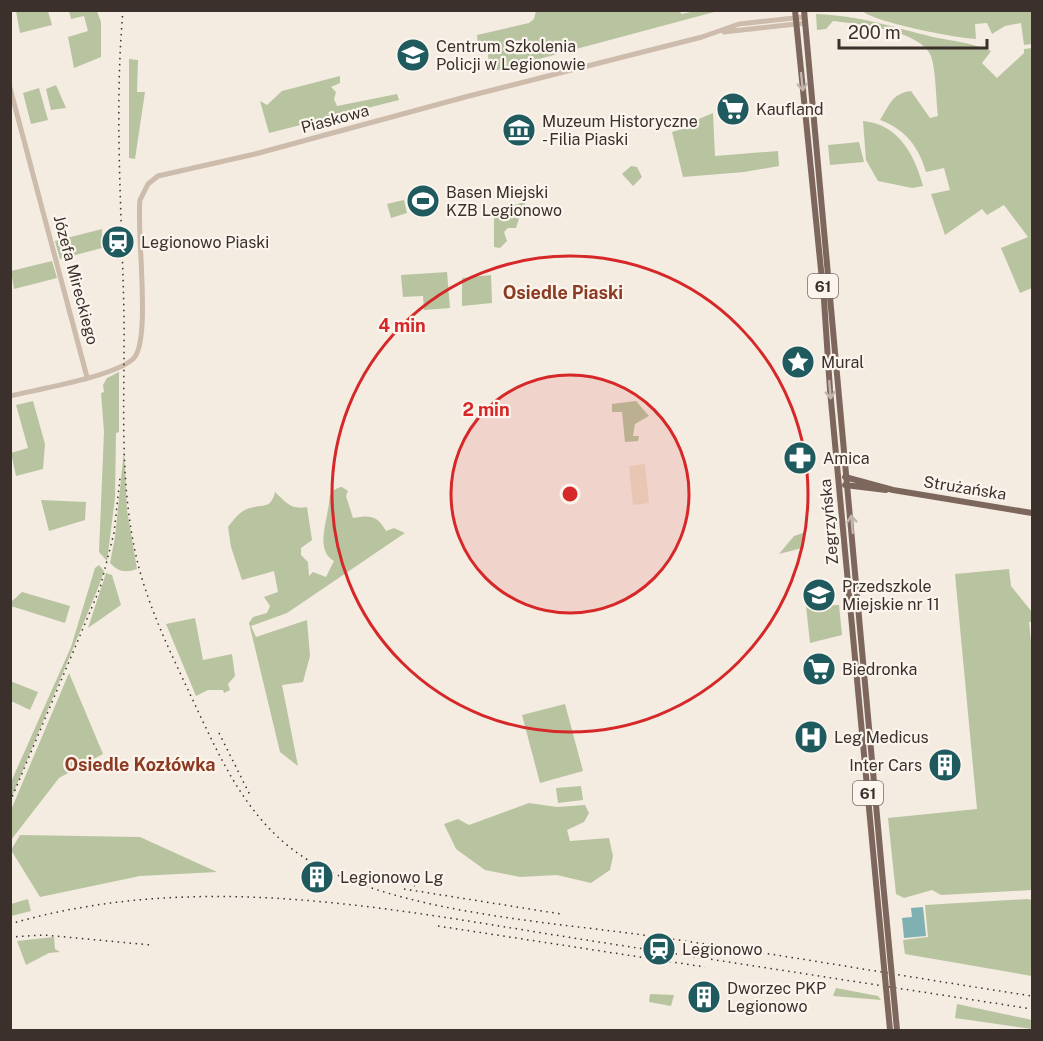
<svg xmlns="http://www.w3.org/2000/svg" width="1043" height="1041" font-family="'Public Sans',sans-serif">
	<rect width="100%" height="100%" fill="#f4ebe1"/>
	<path fill="#b8c4a0" d="M861,10L1032,11V44L1024,45L1021,23L1005,26L992,34L987,23L975,24L976,39C956,38 872,22 861,10Z
		M16,11H48L52,25L20,33Z
		M69,11H97L101,22V57L74,68L68,37L88,31L84,16L71,19Z
		M679,11L682,14L695,11H718L490,72L487,46L478,47L477,35L529,23L534,19L536,11Z
		M816,14C863,16 891,27 933,37C953,41 972,43 991,51L982,63L997,78L1024,53V49L1032,48V288L1020,293L1001,248L1028,237L1004,205L987,215L982,209L945,235L931,194L950,190L944,168L926,172C919,147 905,129 880,120C889,106 892,93 911,91L930,118L938,116C936,100 936,71 931,56C921,30 857,24 833,21L826,29L817,30Z
		M129,59L138,60L137,92H145L135,159L129,158Z
		M340,76V83L331,87L336,92L334,99L337,106L397,94L399,100L269,133L260,101L267,105L282,91Z
		M56,85L66,108L51,110L46,89Z
		M39,88L48,120L31,124L23,93Z
		M713,113L715,156L778,151L779,166L744,172L683,177L672,132L699,124V119Z
		M863,121C899,124 915,156 923,186L912,188L878,181L866,160Z
		M859,142L864,162L830,165L828,145Z
		M631,166L637,167L642,177L633,186L622,174Z
		M404,200L407,213L391,218L387,204Z
		M524,202L527,208L520,215L516,228H508L504,232L507,241L500,248L494,247V212Z
		M102,229V248L60,259L55,241Z
		M52,261L57,278L14,289L11,271Z
		M447,272L450,308L424,310L423,296L403,297L401,275Z
		M491,275L492,303L462,306V278Z
		M119,372V432L116,433L115,498L107,561L99,552L104,432L101,393L104,392L103,385L107,378Z
		M33,401L45,444L43,469L16,476L11,453L28,448L16,405Z
		M636,401L649,416L635,424L633,436H639L638,441L625,442L622,412H612V404Z
		M124,450L127,510L137,569C125,573 119,572 110,563L115,537Z
		M342,487L348,491L346,496L353,518C370,515 377,515 386,531L394,528L405,533L287,613L251,626L256,637L307,620L310,656L303,682L282,685L298,766L280,752L249,623L253,617L267,613L270,606L264,597L278,592L274,571L242,580L231,547L228,527C234,519 241,510 250,508C264,504 271,509 275,492C286,502 290,510 307,507L312,540L301,548V555L308,562L309,576L313,572L326,577L334,561C316,551 326,525 328,509C330,503 328,495 333,491C335,489 340,487 342,487Z
		M41,500L86,502L85,520L49,531Z
		M803,533L802,548L779,554L794,536Z
		M99,565L104,571L98,588L11,799V782L71,647L95,568Z
		M1009,569L1011,586L1032,612V622H1029L1032,651V890L941,895L932,890L904,898L896,894L888,818L977,809L955,574Z
		M106,573L112,575L121,605L88,628Z
		M22,592L70,606L65,623L11,606V602Z
		M839,605L842,635L810,643L806,606Z
		M195,618L203,660L232,654L235,676L228,684L230,690L224,693L223,690H208L196,696L166,624Z
		M69,673L103,754L59,778L11,840V810Z
		M10,681L38,692L30,710L11,701Z
		M565,704L583,771L540,783L522,715Z
		M581,786L583,800L558,803L556,788Z
		M529,803L557,807L585,805L589,813L584,822L567,830L570,841L609,838L613,856L610,870L591,883L557,875L520,877L485,870L456,849L444,824L458,819L469,825Z
		M20,835L140,837L217,872L140,876L40,897L11,850Z
		M28,899L31,911L11,916V904Z
		M1027,899L1032,900V976L905,954L903,940L928,937L925,905Z
		M54,937L55,949L60,952L49,953L26,965L17,941Z
		M836,988L878,996L881,1000L833,996Z
		M650,994L674,995L671,1006L649,1002Z
		M957,1004L1032,1020V1029L955,1018Z"/>
	<path fill="#ecdcc8" d="M645,464L649,503L633,505L629,466Z"/>
	<path fill="#7fb0b2" d="M923,907L926,936L904,938L902,918L912,917L911,908Z"/>
	<g fill="none" stroke-linecap="round" stroke-linejoin="round">
		<path stroke="#cdbbac" stroke-width="5" d="M724,32L805,23
			M10,88L87,377
			M10,396C39,389 113,377 133,359C152,342 136,231 140,200L148,184L158,176L255,154L469,96L702,37L739,24L804,17"/>
		<path stroke="#7d675c" stroke-width="6" d="M795,10L824,300L830,390L876,883
			M804,10L883,882
			M845,477L893,490L1032,513
			M845,485L886,490"/>
		<path stroke="#3b302b" stroke-width="1.5" stroke-dasharray="1.5 4.5" stroke-linecap="butt" d="M123,10C114,111 122,214 124,316C125,391 119,471 134,546C144,598 167,645 189,692C220,757 247,825 313,863C405,914 553,922 658,937C783,955 908,977 1032,996
			M219,733L251,797
			M10,802L100,588L114,533L120,478
			M386,876L415,886
			M404,889L561,914
			M10,924C201,868 395,910 586,940C735,963 884,986 1032,1009
			M438,926L705,967
			M10,937L44,935L151,945"/>
		<path stroke="#7d675c" stroke-width="6" d="M883,882L897,1030
			M876,883L890,1030"/>
	</g>
	<defs><path id="oneway-shaft" d="M-6 0H5M1.5-3L5.5 0L1.5 3" fill="none" stroke-width="1.6" stroke-linecap="round" stroke-linejoin="round" transform="scale(1.5)"/></defs>
	<g stroke="#c2b5ac">
		<use href="#oneway-shaft" transform="translate(802 82) rotate(84)"/>
		<use href="#oneway-shaft" transform="translate(830 390) rotate(85)"/>
		<use href="#oneway-shaft" transform="translate(852 524) rotate(-95)"/>
	</g>
	<circle cx="570" cy="494" r="119" fill="#d62828" fill-opacity=".12"/>
	<g fill="none" stroke="#d62828" stroke-width="3">
		<circle cx="570" cy="494" r="119"/>
		<circle cx="570" cy="494" r="238"/>
	</g>
	<defs>
		<symbol id="university-disc" viewBox="-11 -11 22 22"><circle r="9.5" fill="#1f5a5e" stroke="#fbf5ee"/><path d="M0-5L7-2L0 1L-7-2ZM-4 1L0 2.5L4 1V4Q0 6-4 4Z" fill="#fff"/></symbol>
		<symbol id="supermarket-disc" viewBox="-11 -11 22 22"><circle r="9.5" fill="#1f5a5e" stroke="#fbf5ee"/><path d="M-6-5.5h2.5l.6 2H6L4.5 2H-2.5L-4.4-4H-6ZM-1.5 3.2a1.3 1.3 0 1 0 .1 0ZM3 3.2a1.3 1.3 0 1 0 .1 0Z" fill="#fff"/></symbol>
		<symbol id="museum-disc" viewBox="-11 -11 22 22"><circle r="9.5" fill="#1f5a5e" stroke="#fbf5ee"/><path d="M0-6L6-3V-2H-6V-3ZM-5-1h2V3h-2ZM-1-1h2V3h-2ZM3-1h2V3H3ZM-6 4H6V6H-6Z" fill="#fff"/></symbol>
		<symbol id="stadium-disc" viewBox="-11 -11 22 22"><circle r="9.5" fill="#1f5a5e" stroke="#fbf5ee"/><path d="M0-5a6.5 5 0 1 0 0 10a6.5 5 0 1 0 0-10ZM-3.5-1.8h7v3.6h-7Z" fill="#fff"/></symbol>
		<symbol id="station-disc" viewBox="-11 -11 22 22"><circle r="9.5" fill="#1f5a5e" stroke="#fbf5ee"/><path d="M-3-6H3Q5-6 5-4V2Q5 4 3 4L4.5 6H3L1.5 4h-3L-3 6H-4.5L-3 4Q-5 4-5 2V-4Q-5-6-3-6ZM-3.5-4v3h7v-3ZM-3.5 1v1.5H-2V1ZM2 1v1.5H3.5V1Z" fill="#fff"/></symbol>
		<symbol id="sight-disc" viewBox="-11 -11 22 22"><circle r="9.5" fill="#1f5a5e" stroke="#fbf5ee"/><path d="M0-6L1.8-2.2L6-1.7L2.9 1.2L3.7 5.4L0 3.3L-3.7 5.4L-2.9 1.2L-6-1.7L-1.8-2.2Z" fill="#fff"/></symbol>
		<symbol id="pharmacy-disc" viewBox="-11 -11 22 22"><circle r="9.5" fill="#1f5a5e" stroke="#fbf5ee"/><path d="M-2-6h4v4h4v4h-4v4h-4v-4h-4v-4h4Z" fill="#fff"/></symbol>
		<symbol id="school-disc" viewBox="-11 -11 22 22"><circle r="9.5" fill="#1f5a5e" stroke="#fbf5ee"/><path d="M0-5L7-2L0 1L-7-2ZM-4 1L0 2.5L4 1V4Q0 6-4 4Z" fill="#fff"/></symbol>
		<symbol id="hospital-disc" viewBox="-11 -11 22 22"><circle r="9.5" fill="#1f5a5e" stroke="#fbf5ee"/><path d="M-5-5h3v3.5h4V-5h3V5h-3V1.5h-4V5h-3Z" fill="#fff"/></symbol>
		<symbol id="building-disc" viewBox="-11 -11 22 22"><circle r="9.5" fill="#1f5a5e" stroke="#fbf5ee"/><path d="M-4-6H4V6H1V3H-1V6H-4ZM-2.5-4.3h1.7v1.8h-1.7ZM.8-4.3h1.7v1.8H.8ZM-2.5-1h1.7V.8h-1.7ZM.8-1h1.7V.8H.8Z" fill="#fff"/></symbol>
	</defs>
	<g fill-rule="evenodd">
		<use href="#university-disc" x="394" y="36" width="38" height="38"/>
		<use href="#supermarket-disc" x="714" y="90" width="38" height="38"/>
		<use href="#museum-disc" x="500" y="111" width="38" height="38"/>
		<use href="#stadium-disc" x="404" y="182" width="38" height="38"/>
		<use href="#station-disc" x="99" y="223" width="38" height="38"/>
		<use href="#sight-disc" x="779" y="343" width="38" height="38"/>
		<use href="#pharmacy-disc" x="781" y="439" width="38" height="38"/>
		<use href="#school-disc" x="800" y="576" width="38" height="38"/>
		<use href="#supermarket-disc" x="800" y="650" width="38" height="38"/>
		<use href="#hospital-disc" x="792" y="718" width="38" height="38"/>
		<use href="#building-disc" x="926" y="746" width="38" height="38"/>
		<use href="#building-disc" x="298" y="858" width="38" height="38"/>
		<use href="#station-disc" x="640" y="930" width="38" height="38"/>
		<use href="#building-disc" x="685" y="978" width="38" height="38"/>
	</g>
	<g text-anchor="middle" dominant-baseline="central" stroke-width="4.5" stroke-linejoin="round" paint-order="stroke">
		<g fill="#fbf5ee" stroke="#756b66" stroke-width="1.5">
			<rect x="808" y="274" width="30" height="24" rx="4.5"/>
			<rect x="853" y="781" width="30" height="24" rx="4.5"/>
		</g>
		<g font-size="15" font-weight="bold" fill="#3b302b">
			<text x="823" y="286">61</text>
			<text x="868" y="793">61</text>
		</g>
		<g font-size="16" fill="#3b302b" stroke="#fbf5ee" text-anchor="start">
			<text x="436" y="46">Centrum Szkolenia<tspan x="436" dy="18">Policji w Legionowie</tspan></text>
			<text x="756" y="109">Kaufland</text>
			<text x="542" y="121">Muzeum Historyczne<tspan x="542" dy="18">- Filia Piaski</tspan></text>
			<text x="446" y="192">Basen Miejski<tspan x="446" dy="18">KZB Legionowo</tspan></text>
			<text x="141" y="242">Legionowo Piaski</text>
			<text x="821" y="362">Mural</text>
			<text x="823" y="458">Amica</text>
			<text x="842" y="586">Przedszkole<tspan x="842" dy="18">Miejskie nr 11</tspan></text>
			<text x="842" y="669">Biedronka</text>
			<text x="834" y="737">Leg Medicus</text>
			<text x="922" y="765" text-anchor="end">Inter Cars</text>
			<text x="340" y="877">Legionowo Lg</text>
			<text x="682" y="949">Legionowo</text>
			<text x="727" y="988">Dworzec PKP<tspan x="727" dy="18">Legionowo</tspan></text>
		</g>
		<g font-size="16" fill="#3b302b" stroke="#fbf5ee">
			<text transform="translate(335 119) rotate(-15)">Piaskowa</text>
			<text transform="translate(76 280) rotate(75)">Józefa Mireckiego</text>
			<text transform="translate(965 488) rotate(9)">Strużańska</text>
			<text transform="translate(829 522) rotate(-95)">Zegrzyńska</text>
		</g>
		<g font-size="18" font-weight="bold" fill="#8c3b22" stroke="#fbf5ee">
			<text x="563" y="292">Osiedle Piaski</text>
			<text x="140" y="764">Osiedle Kozłówka</text>
		</g>
	</g>
	<circle cx="570" cy="494" r="9" fill="#d62828" stroke="#fbf5ee" stroke-width="3"/>
	<g font-size="18" text-anchor="middle" font-weight="bold" fill="#d62828" stroke="#fbf5ee" stroke-width="4.5" stroke-linejoin="round" paint-order="stroke">
		<text x="402" y="332">4 min</text>
		<text x="486" y="416">2 min</text>
	</g>
	<rect width="1043" height="1041" fill="none" stroke="#3b302b" stroke-width="24"/>
	<path d="M839 39v9h148v-9" fill="none" stroke="#3b302b" stroke-width="3"/>
	<text x="848" y="39" font-size="18" fill="#3b302b" stroke="#fbf5ee" stroke-width="4.5" paint-order="stroke">200 m</text>
</svg>
